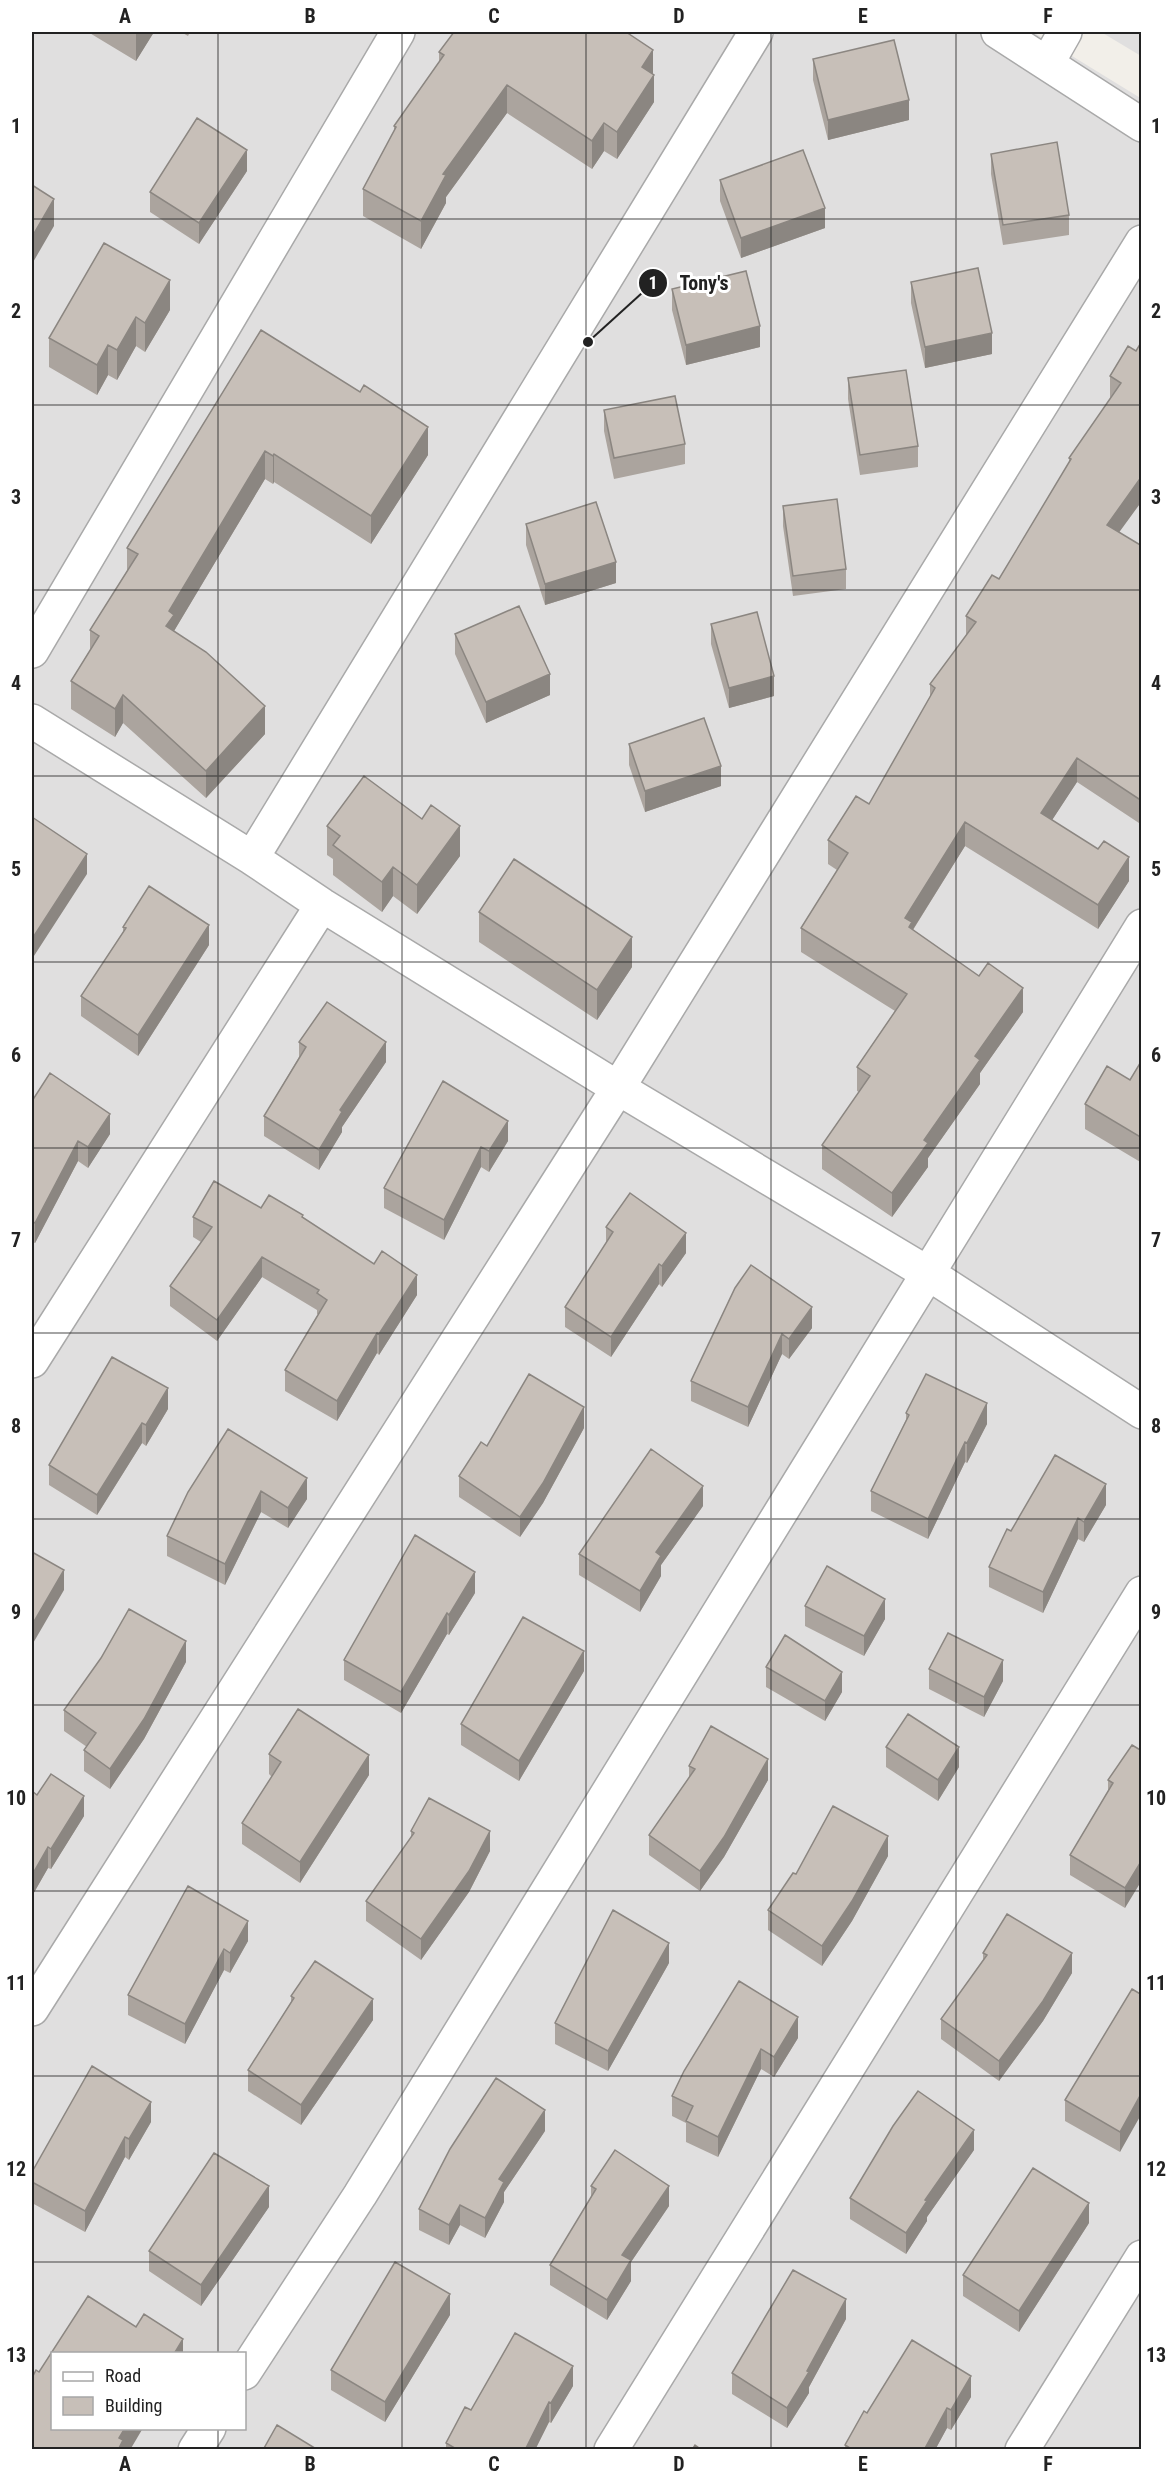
<svg xmlns="http://www.w3.org/2000/svg" width="1173" height="2481" font-family="'Roboto Condensed',sans-serif">
	<rect width="100%" height="100%" fill="#f2efe9"/>
	<path fill="#e0dfdf" fill-rule="evenodd" d="M32,32H1033L1142,99L1141,2449L32,2450ZM52,2354H244V2428H52Z
		M1101,32H1141V56Z"/>
	<g fill="none" stroke-linecap="round" stroke-linejoin="round">
		<defs>
			<path id="street" d="M998,32L1142,125
				M1048,62L1065,32
				M32,651L398,32
				M32,721L252,858L322,905L618,1088L929,1274L1142,1412
				M252,858L756,32
				M32,1361L322,905
				M32,2009L618,1088L1142,242
				M244,2373L360,2195L1142,926
				M195,2450L209,2428
				M611,2450L1142,1593
				M1022,2450L1142,2257"/>
		</defs>
		<use href="#street" stroke="#a9a9a9" stroke-width="36"/>
		<use href="#street" stroke="#fff" stroke-width="33"/>
	</g>
	<path fill="#aba49e" d="M88,32H154L136,61Z
		M181,32H190L188,36Z
		M439,52L653,74L654,102L617,159L604,151L592,169L507,113L446,197V203L421,249L363,216V189L394,131V126L439,62Z
		M813,59L909,120L828,140L813,80Z
		M991,154L1069,215V235L1003,245L991,174Z
		M247,171L199,244L150,212V192Z
		M720,180L825,228L741,258L720,201Z
		M911,282L992,354L925,368L911,303Z
		M672,289L760,347L686,365L672,310Z
		M170,310L145,352L136,346L117,380L108,375L97,395L49,367V338Z
		M261,330L428,455L371,544L274,482L273,484L265,479L174,631L265,734L206,798L123,723L115,737L71,709V681L90,650V630L127,571V548Z
		M1128,346L1119,532L1142,546V825L1077,782L1052,820L1129,881L1098,929L965,846L913,930L1023,1012L980,1073V1084L928,1158V1167L892,1217L822,1169V1145L859,1092L857,1091V1067L895,1011L801,952V928L837,870L828,864V840L869,804L930,698V684L966,636V616L999,579L1069,463V458L1110,400V376Z
		M848,378L918,446V467L860,475L848,399Z
		M604,410L685,444V464L614,479L604,431Z
		M783,506L846,569V589L793,596L783,526Z
		M526,524L616,583L545,605L526,545Z
		M711,624L774,696L729,708L711,644Z
		M455,634L550,695L486,723L455,654Z
		M629,744L721,786L645,812L629,765Z
		M327,826L460,856L417,914L393,896L382,912L333,875V859L327,855Z
		M479,912L632,967L597,1020L479,942Z
		M123,927L209,945L138,1056L81,1016V996L123,932Z
		M299,1042L386,1062L342,1127V1132L319,1170L264,1136V1116L299,1057Z
		M1142,1060V1163L1085,1129V1104L1130,1080Z
		M32,1101L110,1134L88,1168L78,1161L35,1243L32,1242Z
		M508,1121V1141L489,1172L481,1167L444,1240L384,1208V1188Z
		M261,1208L303,1218L417,1295L379,1355L377,1353L337,1421L285,1391V1370L318,1314H317V1310L262,1277L217,1341L170,1306V1286L201,1242L193,1237V1217Z
		M606,1227L686,1253L662,1287L659,1284L611,1357L565,1327V1307L606,1243Z
		M735,1288L812,1328L789,1359L782,1354L748,1427L691,1401V1381Z
		M168,1409L146,1446L142,1443L97,1515L49,1485V1465Z
		M906,1413L987,1424L967,1463L965,1462L928,1539L871,1511V1491L906,1420Z
		M584,1428L543,1503L520,1537L459,1497V1476L487,1446Z
		M228,1429L307,1499L288,1528L261,1512L225,1585L167,1556V1536Z
		M1106,1505L1084,1542L1078,1539L1043,1613L989,1587V1567L1011,1531Z
		M703,1506L661,1565V1576L640,1612L579,1575V1554Z
		M475,1593L449,1635L447,1634L401,1713L344,1680V1660Z
		M805,1606L885,1619L864,1656L805,1626Z
		M186,1662L144,1739L110,1789L84,1771V1750L87,1747L64,1731V1710Z
		M766,1667L842,1692L825,1721L766,1687Z
		M929,1669L1003,1681L984,1717L929,1689Z
		M584,1671L519,1781L461,1745V1724Z
		M886,1747L959,1767L938,1801L886,1767Z
		M1142,1751L1125,1908L1070,1875V1855L1108,1791V1780Z
		M269,1754L369,1775L300,1883L242,1844V1823L272,1777L269,1774Z
		M689,1766L768,1780L724,1857L700,1891L649,1855V1835L689,1778Z
		M32,1791L37,1795L84,1816L51,1869L48,1868L32,1896Z
		M411,1831L490,1851L469,1892L421,1960L366,1921V1901L411,1838Z
		M888,1856L852,1921L822,1966L768,1930V1910L796,1874Z
		M188,1886L248,1941L230,1973L224,1970L185,2044L128,2015V1995Z
		M983,1953L1072,1973L1043,2021L999,2081L941,2039V2019L983,1960Z
		M669,1963L608,2071L555,2044V2023Z
		M1142,1995L1120,2152L1065,2121V2100Z
		M291,1996L373,2020L301,2125L248,2091V2070L291,2002Z
		M798,2038L774,2077L761,2069L718,2157L686,2142V2123L672,2116V2096L684,2071Z
		M151,2122L129,2160L125,2157L85,2232L32,2203V2172Z
		M545,2131L504,2192V2202L485,2238L460,2225L449,2245L419,2230V2209Z
		M974,2150L927,2217V2221L906,2254L850,2219V2198Z
		M591,2186L669,2206L631,2262V2281L607,2320L550,2285V2265L591,2198Z
		M269,2207L201,2306L149,2271V2251Z
		M1089,2223L1019,2332L963,2296V2275Z
		M450,2315L385,2422L331,2390V2370Z
		M846,2319L809,2387V2393L787,2428L732,2394V2373Z
		M573,2386L551,2423L549,2422L535,2450H446V2443L471,2410Z
		M971,2397L951,2430L947,2428L935,2450H845V2445L867,2413Z"/>
	<path fill="#8b8681" d="M136,32H154L136,61Z
		M653,50V77L654,75V102L617,159V132L642,67Z
		M507,85V113L446,197V203L421,249V221L443,174Z
		M909,100V120L828,140V120Z
		M604,123V151L592,169V141Z
		M247,150V171L199,244V223Z
		M54,199V226L32,264V237Z
		M825,208V228L741,258V238Z
		M170,280V310L145,352V323Z
		M136,317V346L117,380V350Z
		M760,326V347L686,365V345Z
		M992,333V354L925,368V347Z
		M108,345V375L97,395V365Z
		M428,427V455L371,544V516Z
		M265,451V479L174,631L166,626L169,611Z
		M274,454V482L273,484V456Z
		M1142,476V501L1107,549V525Z
		M616,562V583L545,605V584Z
		M550,674V695L486,723V702Z
		M774,676V696L729,708V688Z
		M123,695V723L115,737V709Z
		M265,706V734L206,798V771Z
		M1077,758V782L1041,837V813Z
		M721,766V786L645,812V791Z
		M965,822V846L912,931V946L905,918Z
		M460,826V856L417,914V885Z
		M87,854V874L32,959V939Z
		M1129,857V881L1098,929V905Z
		M393,867V896L382,912V882Z
		M209,925V945L138,1056V1035Z
		M632,937V967L597,1020V990Z
		M1023,988V1012L980,1073V1084L928,1158V1167L892,1217V1193L975,1056Z
		M386,1042V1062L342,1127V1132L319,1170V1150L340,1110Z
		M110,1114V1134L88,1168V1147Z
		M508,1121V1141L489,1172V1151Z
		M78,1141V1161L35,1243V1223Z
		M481,1147V1167L444,1240V1220Z
		M686,1233V1253L662,1287V1266Z
		M262,1257V1277L217,1341V1320Z
		M659,1264V1284L611,1357V1337Z
		M417,1275V1295L379,1355V1334Z
		M812,1307V1328L789,1359V1339Z
		M377,1333V1353L337,1421V1401Z
		M782,1334V1354L748,1427V1407Z
		M168,1388V1409L146,1446V1425Z
		M987,1403V1424L967,1463V1443Z
		M584,1407V1428L543,1503L520,1537V1517Z
		M142,1423V1443L97,1515V1495Z
		M965,1442V1462L928,1539V1519Z
		M307,1478V1499L288,1528V1508Z
		M1106,1484V1505L1084,1542V1522Z
		M703,1486V1506L661,1565V1576L640,1612V1591L656,1552Z
		M261,1491V1512L225,1585V1564Z
		M1078,1518V1539L1043,1613V1592Z
		M64,1570V1590L32,1645V1625Z
		M475,1572V1593L449,1635V1615Z
		M885,1599V1619L864,1656V1636Z
		M447,1613V1634L401,1713V1692Z
		M186,1641V1662L144,1739L110,1789V1769Z
		M584,1651V1671L519,1781V1761Z
		M1003,1660V1681L984,1717V1697Z
		M842,1672V1692L825,1721V1701Z
		M959,1747V1767L938,1801V1780Z
		M369,1755V1775L300,1883V1862Z
		M768,1759V1780L724,1857L700,1891V1871Z
		M84,1796V1816L51,1869V1849Z
		M490,1831V1851L469,1892L421,1960V1939Z
		M888,1836V1856L852,1921L822,1966V1946Z
		M48,1847V1868L32,1896V1875Z
		M1142,1860V1880L1125,1908V1888Z
		M248,1921V1941L230,1973V1953Z
		M669,1943V1963L608,2071V2051Z
		M224,1949V1970L185,2044V2024Z
		M1072,1953V1973L1043,2021L999,2081V2061Z
		M373,1999V2020L301,2125V2105Z
		M798,2017V2038L774,2077V2057Z
		M761,2049V2069L718,2157V2137Z
		M1142,2092V2113L1120,2152V2132Z
		M151,2102V2122L129,2160V2139Z
		M545,2110V2131L504,2192V2202L485,2238V2218L499,2179Z
		M974,2130V2150L927,2217V2221L906,2254V2233L925,2200Z
		M125,2137V2157L85,2232V2211Z
		M269,2186V2207L201,2306V2285Z
		M669,2186V2206L631,2262V2281L607,2320V2300L622,2255Z
		M1089,2203V2223L1019,2332V2311Z
		M460,2205V2225L449,2245V2225Z
		M450,2294V2315L385,2422V2402Z
		M846,2299V2319L809,2387V2393L787,2428V2408Z
		M183,2339V2354H174Z
		M573,2366V2386L551,2423V2403Z
		M971,2376V2397L951,2430V2410Z
		M549,2402V2422L535,2450H525Z
		M947,2408V2428L935,2450H924Z
		M125,2428H143L130,2450H118L119,2438Z"/>
	<path fill="#c7bfb8" stroke="#8b8681" stroke-width="1.5" d="M454,32H626L653,50L642,67L654,75L617,132L604,123L592,141L507,85L443,174L446,175L421,221L363,189L396,127L394,126L444,55L439,52Z
		M894,40L909,100L828,120L813,59Z
		M197,118L247,150L199,223L150,192Z
		M1057,142L1069,215L1003,225L991,154Z
		M803,150L825,208L741,238L720,180Z
		M32,185L54,199L32,237Z
		M104,243L170,280L145,323L136,317L117,350L108,345L97,365L49,338Z
		M978,268L992,333L925,347L911,282Z
		M746,271L760,326L686,345L672,289Z
		M261,330L360,392L364,385L428,427L371,516L274,454L273,456L265,451L169,611L174,615L166,626L206,652L265,706L206,771L123,695L115,709L71,681L99,636L90,630L138,554L127,548Z
		M1142,341V476L1107,525L1142,546V801L1077,758L1041,813L1098,849L1104,841L1129,857L1098,905L965,822L905,918L912,922L909,927L979,976L988,963L1023,988L975,1056L980,1060L924,1140L928,1143L892,1193L822,1145L870,1076L857,1067L907,994L801,928L848,853L828,840L856,796L869,804L935,688L930,684L976,622L966,616L992,575L999,579L1071,459L1069,458L1121,383L1110,376L1128,346L1136,351Z
		M906,370L918,446L860,455L848,378Z
		M675,396L685,444L614,458L604,410Z
		M837,499L846,569L793,576L783,506Z
		M596,502L616,562L545,584L526,524Z
		M519,606L550,674L486,702L455,634Z
		M757,612L774,676L729,688L711,624Z
		M704,718L721,766L645,791L629,744Z
		M364,776L422,819L431,805L460,826L417,885L393,867L382,882L333,845L340,836L327,826Z
		M32,817L87,854L32,939Z
		M514,859L632,937L597,990L479,912Z
		M149,886L209,925L138,1035L81,996L126,928L123,927Z
		M327,1002L386,1042L340,1110L342,1112L319,1150L264,1116L306,1047L299,1042Z
		M1142,1060V1138L1085,1104L1107,1066L1130,1080Z
		M50,1073L110,1114L88,1147L78,1141L35,1223L32,1221V1101Z
		M443,1081L508,1121L489,1151L481,1147L444,1220L384,1188Z
		M214,1181L261,1208L269,1195L303,1215L302,1217L374,1264L382,1251L417,1275L379,1334L377,1333L337,1401L285,1370L327,1300L317,1293L319,1290L262,1257L217,1320L170,1286L212,1227L193,1217Z
		M630,1193L686,1233L662,1266L659,1264L611,1337L565,1307L613,1232L606,1227Z
		M751,1265L812,1307L789,1339L782,1334L748,1407L691,1381L735,1288Z
		M112,1357L168,1388L146,1425L142,1423L97,1495L49,1465Z
		M529,1374L584,1407L543,1483L520,1517L459,1476L481,1442L487,1446Z
		M926,1374L987,1403L967,1443L965,1442L928,1519L871,1491L909,1415L906,1413Z
		M228,1429L307,1478L288,1508L261,1491L225,1564L167,1536L188,1492Z
		M651,1449L703,1486L656,1552L661,1556L640,1591L579,1554Z
		M1055,1455L1106,1484L1084,1522L1078,1518L1043,1592L989,1567L1007,1529L1011,1531Z
		M415,1535L475,1572L449,1615L447,1613L401,1692L344,1660Z
		M32,1552L64,1570L32,1625Z
		M827,1566L885,1599L864,1636L805,1606Z
		M129,1609L186,1641L144,1719L110,1769L84,1750L96,1733L64,1710L101,1658Z
		M523,1617L584,1651L519,1761L461,1724Z
		M948,1633L1003,1660L984,1697L929,1669Z
		M785,1635L842,1672L825,1701L766,1667Z
		M298,1709L369,1755L300,1862L242,1823L281,1762L269,1754Z
		M908,1714L959,1747L938,1780L886,1747Z
		M711,1726L768,1759L724,1837L700,1871L649,1835L695,1769L689,1766Z
		M1132,1745L1142,1751V1860L1125,1888L1070,1855L1113,1783L1108,1780Z
		M51,1774L84,1796L51,1849L48,1847L32,1875V1791L37,1795Z
		M429,1798L490,1831L469,1871L421,1939L366,1901L414,1833L411,1831Z
		M833,1806L888,1836L852,1901L822,1946L768,1910L793,1873L796,1874Z
		M188,1886L248,1921L230,1953L224,1949L185,2024L128,1995Z
		M613,1910L669,1943L608,2051L555,2023Z
		M1007,1914L1072,1953L1043,2001L999,2061L941,2019L987,1955L983,1953Z
		M315,1961L373,1999L301,2105L248,2070L294,1998L291,1996Z
		M739,1981L798,2017L774,2057L761,2049L718,2137L686,2121L693,2106L672,2096L684,2071Z
		M1132,1989L1142,1995V2092L1120,2132L1065,2100Z
		M92,2066L151,2102L129,2139L125,2137L85,2211L32,2182V2172Z
		M496,2078L545,2110L499,2179L504,2182L485,2218L460,2205L449,2225L419,2209L450,2149Z
		M918,2091L974,2130L925,2200L927,2201L906,2233L850,2198L893,2126Z
		M615,2150L669,2186L622,2255L631,2260L607,2300L550,2265L596,2189L591,2186Z
		M214,2153L269,2186L201,2285L149,2251Z
		M1033,2168L1089,2203L1019,2311L963,2275Z
		M395,2262L450,2294L385,2402L331,2370Z
		M793,2270L846,2299L807,2371L809,2372L787,2408L732,2373Z
		M88,2296L136,2327L144,2314L183,2339L174,2354H52V2428H125L119,2438L123,2440L118,2450H32V2378L36,2370L39,2372Z
		M515,2333L573,2366L551,2403L549,2402L525,2450H458L446,2443L465,2407L471,2410Z
		M912,2340L971,2376L951,2410L947,2408L924,2450H853L845,2445L864,2411L867,2413Z
		M277,2425L318,2450H263Z
		M695,2445L702,2450H692Z"/>
	<path fill="none" stroke="#222" stroke-width="1.5" stroke-opacity="0.55" d="M218,32V2354M402,32V2450M586,32V2450M771,32V2450M956,32V2450M32,219H1142M32,405H1142M32,590H1142M32,776H1142M32,962H1142M32,1148H1142M32,1333H1142M32,1519H1142M32,1705H1142M32,1891H1142M32,2076H1142M32,2262H1142M218,2428V2450"/>
	<path fill="none" stroke="#222" stroke-width="2" d="M588 342L653 283"/>
	<g fill="#222" stroke="#fff" stroke-width="2">
		<circle cx="588" cy="342" r="6"/>
		<circle cx="653" cy="283" r="15"/>
	</g>
	<g font-size="18" text-anchor="middle" font-weight="bold" fill="#fff">
		<text x="653" y="289">1</text>
	</g>
	<g font-size="20" text-anchor="middle" font-weight="bold" fill="#222" stroke="#fff" stroke-width="6" stroke-linejoin="round" paint-order="stroke">
		<text x="704" y="290">Tony's</text>
	</g>
	<rect width="1173" height="2481" fill="none" stroke="#ffffff" stroke-width="66"/>
	<rect x="51" y="2352" width="195" height="78" fill="#ffffff" stroke="#a7a7a7" stroke-width="1.5"/>
	<rect x="63" y="2372" width="30" height="9" fill="#ffffff" stroke="#a7a7a7" stroke-width="1.5"/>
	<text x="105" y="2382" font-size="18" fill="#222222">Road</text>
	<rect x="63" y="2397" width="30" height="18" fill="#c7bfb8" stroke="#a7a7a7" stroke-width="1.5"/>
	<text x="105" y="2412" font-size="18" fill="#222222">Building</text>
	<rect x="33" y="33" width="1107" height="2415" fill="none" stroke="#222" stroke-width="2"/>
	<g font-size="20" text-anchor="middle" font-weight="bold" fill="#222">
		<text x="125" y="23">A</text>
		<text x="310" y="23">B</text>
		<text x="494" y="23">C</text>
		<text x="679" y="23">D</text>
		<text x="863" y="23">E</text>
		<text x="1048" y="23">F</text>
		<text x="16" y="133">1</text>
		<text x="1156" y="133">1</text>
		<text x="16" y="318">2</text>
		<text x="1156" y="318">2</text>
		<text x="16" y="504">3</text>
		<text x="1156" y="504">3</text>
		<text x="16" y="690">4</text>
		<text x="1156" y="690">4</text>
		<text x="16" y="876">5</text>
		<text x="1156" y="876">5</text>
		<text x="16" y="1062">6</text>
		<text x="1156" y="1062">6</text>
		<text x="16" y="1247">7</text>
		<text x="1156" y="1247">7</text>
		<text x="16" y="1433">8</text>
		<text x="1156" y="1433">8</text>
		<text x="16" y="1619">9</text>
		<text x="1156" y="1619">9</text>
		<text x="16" y="1805">10</text>
		<text x="1156" y="1805">10</text>
		<text x="16" y="1990">11</text>
		<text x="1156" y="1990">11</text>
		<text x="16" y="2176">12</text>
		<text x="1156" y="2176">12</text>
		<text x="16" y="2362">13</text>
		<text x="1156" y="2362">13</text>
		<text x="125" y="2471">A</text>
		<text x="310" y="2471">B</text>
		<text x="494" y="2471">C</text>
		<text x="679" y="2471">D</text>
		<text x="863" y="2471">E</text>
		<text x="1048" y="2471">F</text>
	</g>
</svg>
